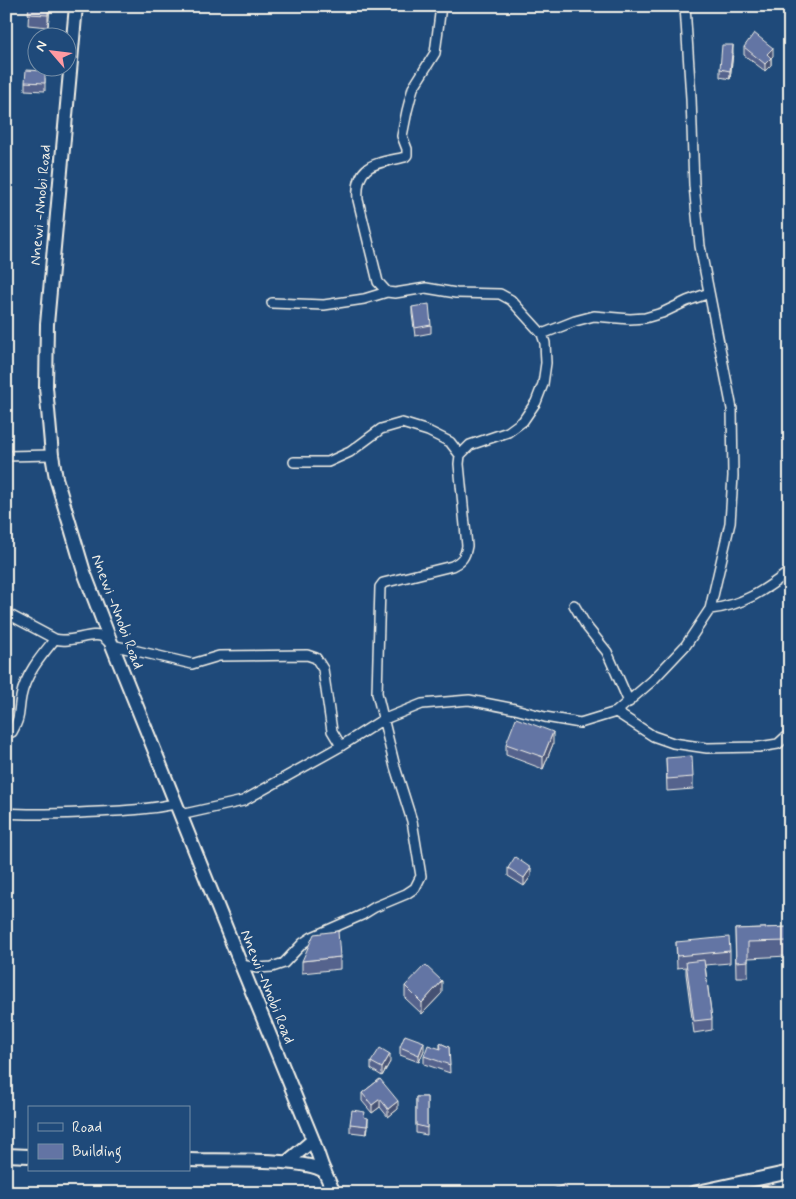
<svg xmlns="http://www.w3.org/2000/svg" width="796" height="1199" font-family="Mynerve,sans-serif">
	<rect width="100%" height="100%" fill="#1f4a7a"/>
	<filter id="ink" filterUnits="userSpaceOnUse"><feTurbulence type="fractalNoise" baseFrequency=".02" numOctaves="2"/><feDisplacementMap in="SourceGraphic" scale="10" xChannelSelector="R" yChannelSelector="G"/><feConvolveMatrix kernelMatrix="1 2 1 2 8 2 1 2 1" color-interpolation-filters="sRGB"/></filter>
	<g filter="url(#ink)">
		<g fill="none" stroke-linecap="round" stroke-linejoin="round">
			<defs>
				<path id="street" d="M387,292L378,282L358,200C355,162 377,164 405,157L407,155V149L402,136L407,111L413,88L435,53L441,6
					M542,334L575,321L594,316L630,319L645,318L662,313L687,301L709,293
					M6,456L52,455
					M294,462H328L350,452L381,429L402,423L428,431L450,442L460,455
					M574,605L587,627L607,652L629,702
					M710,609C742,606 765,590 790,571
					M6,613L55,639C71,644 92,631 103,637C106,639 109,643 112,645L192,664L219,656L307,655L316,658L323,669L332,731L341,746
					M616,712L653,736L673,743L707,748L759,747L778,744L790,733
					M12,732C21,716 18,713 21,697C25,675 41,656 55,639
					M6,813C31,815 55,814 79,813C114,811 141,811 175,804
					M180,815L243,801L341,746L382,720L422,704L469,700L515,709L545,717L580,723L616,712L652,681L686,645L710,609L730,523L733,476L732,409L700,246L694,185L691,98L685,6
					M241,965L258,968L272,967L284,963L303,943L312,937L362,915L375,907L406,894L415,888L421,876L412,821L395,767L377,693L380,587L383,583L452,566C462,561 465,557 467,546L459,464L460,455L470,445L508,432L523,421L536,402L543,384L546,363L545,343L542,334L511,300L500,294L456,293L426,288L395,293L387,292L364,299L324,305L272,303"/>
				<path id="secondary" d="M76,6L47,324L46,387L52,455L56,478L84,572L112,645L241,965L313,1140L322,1166L334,1193
					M6,1155L29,1156
					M189,1160C217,1161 306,1157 325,1172
					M287,1162L313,1140
					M693,1193L790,1172"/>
			</defs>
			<use href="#street" stroke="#f4f1e8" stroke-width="12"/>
			<use href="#secondary" stroke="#f4f1e8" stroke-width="16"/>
			<use href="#street" stroke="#1f4a7a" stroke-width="9"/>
			<use href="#secondary" stroke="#1f4a7a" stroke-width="12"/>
		</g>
		<path fill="#55648d" stroke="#f4f1e8" d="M29,6H50L48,27L28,25Z
			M6,10H9V61H6Z
			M744,47L773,56L771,58V65L765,71L744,55Z
			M733,53L730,79L720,77V69Z
			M45,78V91L25,90V82Z
			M412,307L431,325V333L415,336L412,314Z
			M506,744H553L543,769L506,755Z
			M666,758L693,777V789L667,791Z
			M508,868L531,876L524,886L508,876Z
			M790,927V966H788V956L748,958V977H736L735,929Z
			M676,942L730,951V963L705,965L712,1019V1030L694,1033L686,974V967L677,968Z
			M340,957V969L302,973V961Z
			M405,986L442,993L422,1014L405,998Z
			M440,1043L449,1047L450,1073L424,1064V1056L440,1049Z
			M400,1047L424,1050L419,1062L400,1055Z
			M371,1062H390L382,1076L371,1069Z
			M380,1079L398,1109L388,1117L380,1107L372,1113L362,1101V1093Z
			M416,1097H427V1135L416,1133Z
			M365,1118L368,1126L367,1134L350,1132V1124Z"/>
		<path fill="#455173" stroke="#f4f1e8" d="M48,6H50L48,27Z
			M733,45V53L730,79V71Z
			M773,48V56L771,58V65L765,71V64L767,54Z
			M553,732V744L543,769V757Z
			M531,868V876L524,886V878Z
			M442,981V993L422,1014V1003Z
			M424,1042V1050L419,1062V1055Z
			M390,1054V1062L382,1076V1068Z
			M380,1099V1107L372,1113V1105Z
			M398,1101V1109L388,1117V1109Z
			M368,1118V1126L367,1134V1126Z"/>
		<path fill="#6374a4" stroke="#f4f1e8" d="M29,6H48V15L28,14Z
			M6,10H9V49H6Z
			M754,33L773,48L767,54L771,58L765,64L744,47Z
			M722,45H733L730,71L720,69Z
			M26,70L45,71V83L25,82Z
			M429,304L431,325L415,328L412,307Z
			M516,718L553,732L543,757L506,744Z
			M692,756L693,777L667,779L666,758Z
			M515,857L531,868L524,878L508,868Z
			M790,927V950H788V941L748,942V961L736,962L735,929Z
			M338,931L340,957L302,961L314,934Z
			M729,937L730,951L677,956L676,942Z
			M704,960L712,1019L694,1021L686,962Z
			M425,965L442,981L422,1003L405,986Z
			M405,1035L424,1042L419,1055L400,1047Z
			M440,1043L449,1047L450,1065L424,1056L428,1045L441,1049Z
			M380,1048L390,1054L382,1068L371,1062Z
			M380,1079L398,1101L388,1109L380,1099L372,1105L362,1093Z
			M416,1097H427V1128L416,1125Z
			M352,1110L365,1112L364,1117L368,1118L367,1126L350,1124Z
			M565,1184L568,1193H550L549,1191Z"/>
	</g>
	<g text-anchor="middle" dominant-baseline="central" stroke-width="4.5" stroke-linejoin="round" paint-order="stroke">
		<g font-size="15" fill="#f4f1e8" stroke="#1f4a7a">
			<text transform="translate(41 205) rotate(-85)">Nnewi -Nnobi Road</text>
			<text transform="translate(117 612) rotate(69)">Nnewi -Nnobi Road</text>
			<text transform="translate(267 987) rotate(68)">Nnewi -Nnobi Road</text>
		</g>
	</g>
	<rect width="796" height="1199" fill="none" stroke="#1f4a7a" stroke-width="25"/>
	<rect x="12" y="12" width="771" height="1174" fill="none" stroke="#f4f1e8" stroke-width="2" filter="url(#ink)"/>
	<rect x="28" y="1106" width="162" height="65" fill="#1f4a7a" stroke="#748da6"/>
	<rect x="38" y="1123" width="25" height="8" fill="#1f4a7a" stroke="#748da6"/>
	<text x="72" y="1132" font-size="15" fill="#f4f1e8">Road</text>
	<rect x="38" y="1144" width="25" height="15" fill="#6374a4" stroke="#748da6"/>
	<text x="72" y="1156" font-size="15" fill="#f4f1e8">Building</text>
	<g transform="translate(52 52) rotate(298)"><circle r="24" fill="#1f4a7a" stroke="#748da6"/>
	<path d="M0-4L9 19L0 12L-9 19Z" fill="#ff9aa2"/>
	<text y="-8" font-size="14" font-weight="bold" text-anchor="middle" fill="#f4f1e8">N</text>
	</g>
</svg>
